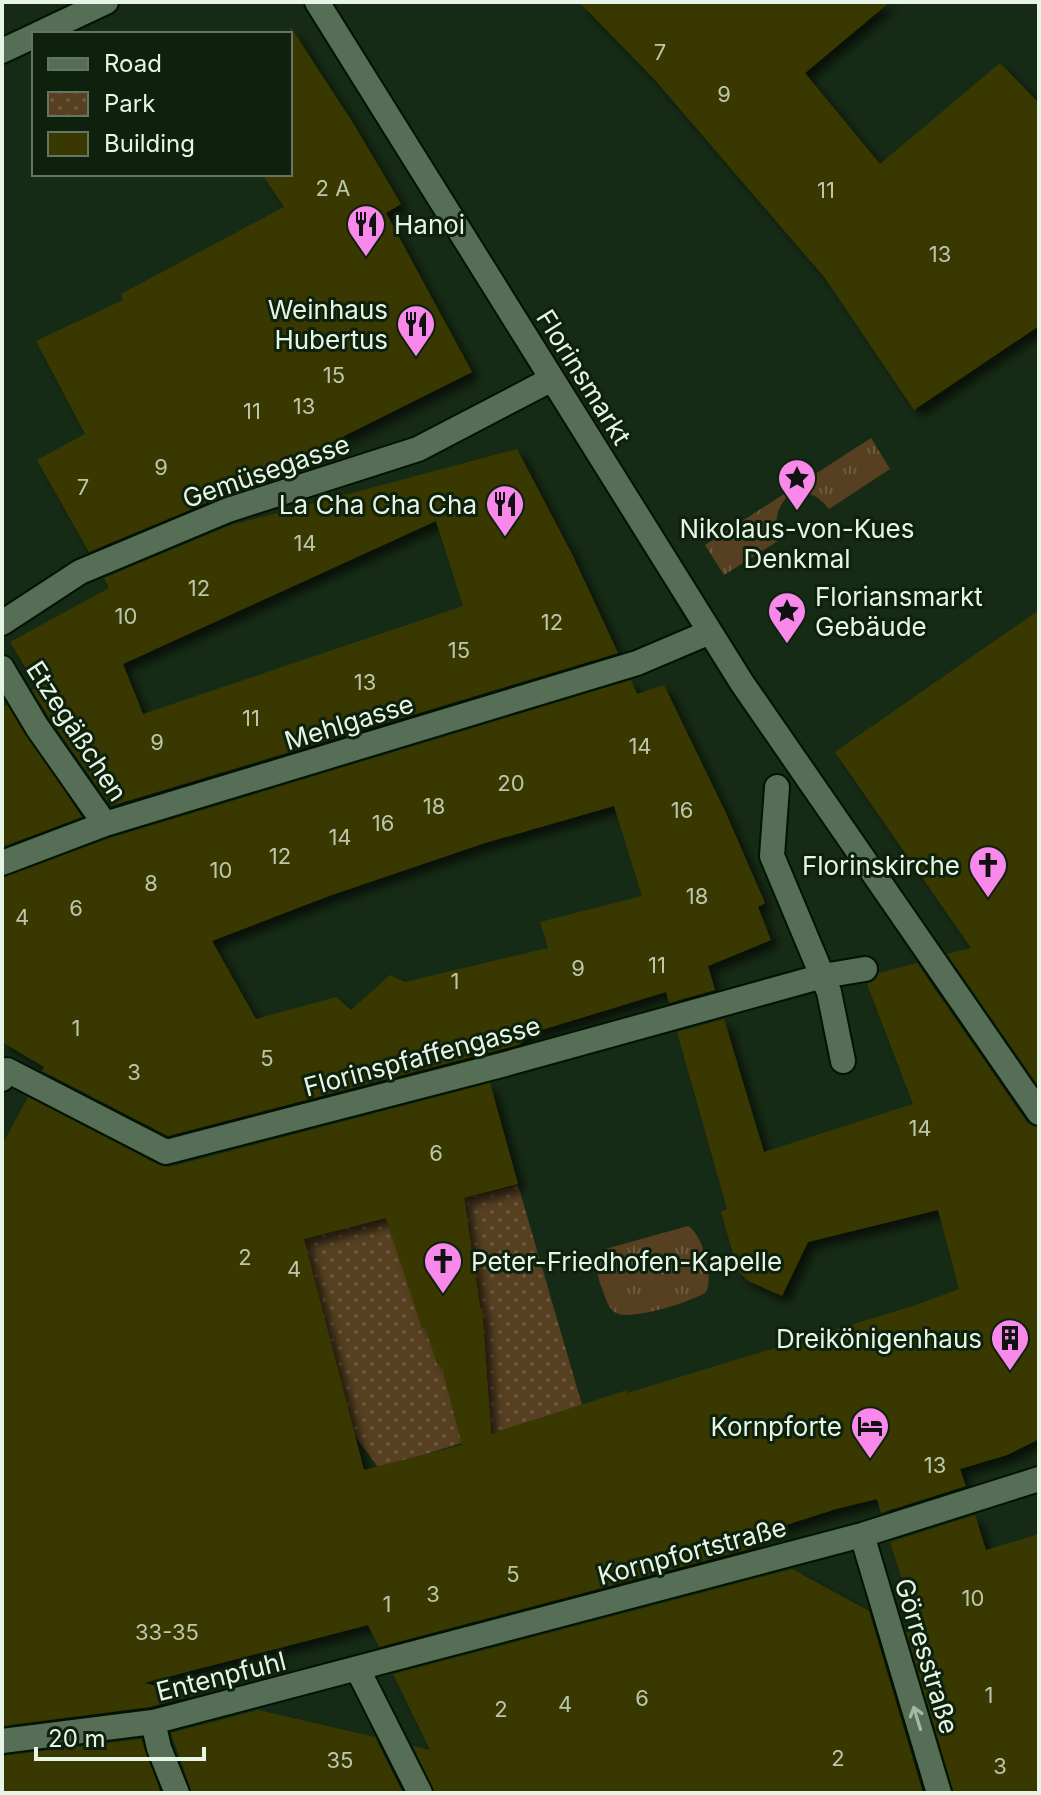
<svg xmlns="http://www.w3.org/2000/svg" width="1041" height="1795" font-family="Inter,sans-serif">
	<defs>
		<pattern id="grass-tufts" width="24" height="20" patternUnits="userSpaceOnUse" patternTransform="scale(2)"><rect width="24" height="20" fill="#564021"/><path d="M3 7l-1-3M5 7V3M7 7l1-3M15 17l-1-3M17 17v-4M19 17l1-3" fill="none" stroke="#6e5c41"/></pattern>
		<pattern id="park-dots" width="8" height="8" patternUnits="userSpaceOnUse" patternTransform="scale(2)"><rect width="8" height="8" fill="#564021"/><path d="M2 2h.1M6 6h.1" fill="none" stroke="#6e5c41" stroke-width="1.8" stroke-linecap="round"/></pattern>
		<filter id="shadow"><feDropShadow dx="7" dy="7" stdDeviation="4" flood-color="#0009"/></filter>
	</defs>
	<rect width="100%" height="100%" fill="#162b15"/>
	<path fill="url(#grass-tufts)" d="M871,438L890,469L829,509C817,494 806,489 787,497C775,511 774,522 781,539L724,575L705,545Z
		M688,1226C703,1235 714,1277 706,1292C692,1302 630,1321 616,1313C607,1308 605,1295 601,1286C596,1272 595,1263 602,1250Z"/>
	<path fill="url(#park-dots)" d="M518,1185L582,1405L423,1455L378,1467L355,1436L304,1239Z"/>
	<path fill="#383800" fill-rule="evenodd" filter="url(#shadow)" d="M579,2H890L805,73L880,164L1000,63L1039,103V326L914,410L825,278L655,80Z
		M290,26L353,123L401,204L386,213L472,372L228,494L89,552L37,460L85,434L36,341L123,300L121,294L284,207L262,174H290Z
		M517,449L572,554L618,653L111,806L50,719L32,690L37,687L10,642L109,588L104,578L228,526ZM436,521L463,606L143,714L123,664Z
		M1039,610V1087L947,954L971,948L835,752Z
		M631,680L637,694L664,685L725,811L765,903L758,907L771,940L708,966L715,990L669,1003L666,992L522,1036L523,1042L518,1045L168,1136L42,1071L44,1067L2,1042V878L110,838ZM614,806L642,896L540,922L548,948L405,982L390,975L351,1010L336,997L256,1019L212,941L329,896L485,843Z
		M7,705L82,817L2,847V708Z
		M917,963L1027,1122L1039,1128V1439L1007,1455L960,1469L966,1486L881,1513L877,1499L836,1509L739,1540L753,1548L379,1647L368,1625L144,1683L196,1695L150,1707L2,1726V1145L28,1097L159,1165L169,1167L490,1083L518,1184L464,1198L480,1308H482L491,1434L627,1390V1393L916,1305L959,1289L938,1210L808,1242L782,1296L748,1281L738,1271L721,1212L727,1209L677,1032L724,1019L764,1152L913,1104L867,984L875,980L879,973ZM386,1218L422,1328L425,1327L437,1364H441L462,1445L364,1470L304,1239Z
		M975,1515L986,1550L1039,1534V1793H954L906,1631L921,1638L890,1542Z
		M792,1569L869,1611L923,1793H435L413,1746L430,1750L393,1674Z
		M258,1710L375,1737L403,1793H192L171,1733Z
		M141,1739L161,1793H2V1756Z"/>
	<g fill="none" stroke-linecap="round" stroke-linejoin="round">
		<defs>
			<path id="minor" d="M317,2L742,683L1039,1113
				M38,34L106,2
				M2,51L34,36
				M2,623L80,572L228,510L418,449L552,379
				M2,668L37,727L105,824
				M777,787L772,856L829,992L843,1061
				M2,863L105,824L637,663L710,632
				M2,1079L7,1070L166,1152L509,1063L823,976L865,969
				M862,1535L939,1793
				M358,1670L420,1793
				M153,1722L159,1748L177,1793
				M2,1741L153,1722L862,1535L1039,1479"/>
		</defs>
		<use href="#minor" stroke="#021302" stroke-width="28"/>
		<use href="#minor" stroke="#566e55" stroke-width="24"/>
	</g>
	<defs><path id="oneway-shaft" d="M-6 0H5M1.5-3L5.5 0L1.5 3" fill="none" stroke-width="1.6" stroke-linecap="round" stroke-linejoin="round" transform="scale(2)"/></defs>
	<use stroke="#a6b8a5" href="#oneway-shaft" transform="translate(917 1718) rotate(-107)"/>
	<defs>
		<symbol id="restaurant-pin" viewBox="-11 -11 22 30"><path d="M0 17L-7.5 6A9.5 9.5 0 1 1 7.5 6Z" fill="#f888ea" stroke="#0d210c"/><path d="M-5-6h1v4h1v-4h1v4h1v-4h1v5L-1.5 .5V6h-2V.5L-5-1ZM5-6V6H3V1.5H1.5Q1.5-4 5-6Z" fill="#111"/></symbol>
		<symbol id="sight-pin" viewBox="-11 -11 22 30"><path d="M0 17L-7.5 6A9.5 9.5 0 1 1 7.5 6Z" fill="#f888ea" stroke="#0d210c"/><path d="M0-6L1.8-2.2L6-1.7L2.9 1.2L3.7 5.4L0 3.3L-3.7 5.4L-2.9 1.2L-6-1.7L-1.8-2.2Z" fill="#111"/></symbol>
		<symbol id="church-pin" viewBox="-11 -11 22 30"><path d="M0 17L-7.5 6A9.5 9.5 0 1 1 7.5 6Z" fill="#f888ea" stroke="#0d210c"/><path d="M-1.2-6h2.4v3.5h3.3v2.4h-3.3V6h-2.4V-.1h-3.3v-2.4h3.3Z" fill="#111"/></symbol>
		<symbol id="building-pin" viewBox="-11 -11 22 30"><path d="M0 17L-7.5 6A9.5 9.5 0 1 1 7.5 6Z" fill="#f888ea" stroke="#0d210c"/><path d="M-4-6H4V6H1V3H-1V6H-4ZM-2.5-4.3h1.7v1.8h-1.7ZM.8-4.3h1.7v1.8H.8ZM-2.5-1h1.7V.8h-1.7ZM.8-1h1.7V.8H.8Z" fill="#111"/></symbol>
		<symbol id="hotel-pin" viewBox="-11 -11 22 30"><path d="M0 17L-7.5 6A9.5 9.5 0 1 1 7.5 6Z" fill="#f888ea" stroke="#0d210c"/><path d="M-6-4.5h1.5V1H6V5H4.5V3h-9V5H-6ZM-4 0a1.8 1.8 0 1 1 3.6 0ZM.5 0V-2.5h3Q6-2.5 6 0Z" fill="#111"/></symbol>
	</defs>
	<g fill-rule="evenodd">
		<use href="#restaurant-pin" x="344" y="202" width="44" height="60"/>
		<use href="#restaurant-pin" x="394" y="302" width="44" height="60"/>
		<use href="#sight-pin" x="775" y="456" width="44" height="60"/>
		<use href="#restaurant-pin" x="483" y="482" width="44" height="60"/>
		<use href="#sight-pin" x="765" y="589" width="44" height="60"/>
		<use href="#church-pin" x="966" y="843" width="44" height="60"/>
		<use href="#church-pin" x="421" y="1239" width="44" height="60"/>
		<use href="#building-pin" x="988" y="1316" width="44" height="60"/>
		<use href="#hotel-pin" x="848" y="1404" width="44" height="60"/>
	</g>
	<g text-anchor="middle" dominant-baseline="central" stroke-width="6" stroke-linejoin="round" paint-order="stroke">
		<g font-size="22" fill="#bbc6ac">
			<text x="660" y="52">7</text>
			<text x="724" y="94">9</text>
			<text x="333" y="188">2 A</text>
			<text x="826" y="190">11</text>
			<text x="940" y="254">13</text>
			<text x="334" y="375">15</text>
			<text x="304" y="406">13</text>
			<text x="252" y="411">11</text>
			<text x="161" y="467">9</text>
			<text x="83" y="487">7</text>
			<text x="305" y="543">14</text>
			<text x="199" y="588">12</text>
			<text x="126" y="616">10</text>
			<text x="552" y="622">12</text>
			<text x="459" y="650">15</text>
			<text x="365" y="682">13</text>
			<text x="251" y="718">11</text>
			<text x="157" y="742">9</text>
			<text x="640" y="746">14</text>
			<text x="511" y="783">20</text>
			<text x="434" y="806">18</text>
			<text x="682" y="810">16</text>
			<text x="383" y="823">16</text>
			<text x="340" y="837">14</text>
			<text x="280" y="856">12</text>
			<text x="221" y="870">10</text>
			<text x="151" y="883">8</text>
			<text x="697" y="896">18</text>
			<text x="76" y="908">6</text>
			<text x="22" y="917">4</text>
			<text x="657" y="965">11</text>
			<text x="578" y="968">9</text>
			<text x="455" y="981">1</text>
			<text x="76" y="1028">1</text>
			<text x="267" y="1058">5</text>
			<text x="134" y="1072">3</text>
			<text x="920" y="1128">14</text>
			<text x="436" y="1153">6</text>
			<text x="245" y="1257">2</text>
			<text x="294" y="1269">4</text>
			<text x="935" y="1465">13</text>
			<text x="513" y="1574">5</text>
			<text x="433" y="1594">3</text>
			<text x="973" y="1598">10</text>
			<text x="387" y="1604">1</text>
			<text x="167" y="1632">33-35</text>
			<text x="989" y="1695">1</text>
			<text x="642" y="1698">6</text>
			<text x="565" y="1704">4</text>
			<text x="501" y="1709">2</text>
			<text x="838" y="1758">2</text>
			<text x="340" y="1760">35</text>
			<text x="1000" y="1766">3</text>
		</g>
		<g font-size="26" fill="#e7f5e6" stroke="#0d210c" text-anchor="end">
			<text x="394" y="224" text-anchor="start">Hanoi</text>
			<text x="388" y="309">Weinhaus<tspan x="388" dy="30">Hubertus</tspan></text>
			<text x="477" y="504">La Cha Cha Cha</text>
			<text x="797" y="528" text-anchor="middle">Nikolaus-von-Kues<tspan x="797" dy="30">Denkmal</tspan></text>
			<text x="815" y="596" text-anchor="start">Floriansmarkt<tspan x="815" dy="30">Gebäude</tspan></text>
			<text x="960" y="865">Florinskirche</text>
			<text x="471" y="1261" text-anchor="start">Peter-Friedhofen-Kapelle</text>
			<text x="982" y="1338">Dreikönigenhaus</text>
			<text x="842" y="1426">Kornpforte</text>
		</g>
		<g font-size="26" fill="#e7f5e6" stroke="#0d210c">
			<text transform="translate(584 377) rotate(58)">Florinsmarkt</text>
			<text transform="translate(266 471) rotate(-19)">Gemüsegasse</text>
			<text transform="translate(349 722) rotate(-17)">Mehlgasse</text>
			<text transform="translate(77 731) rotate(57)">Etzegäßchen</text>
			<text transform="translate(422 1056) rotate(-15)">Florinspfaffengasse</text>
			<text transform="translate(692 1551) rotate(-15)">Kornpfortstraße</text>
			<text transform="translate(927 1656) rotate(73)">Görresstraße</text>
			<text transform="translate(221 1676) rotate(-14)">Entenpfuhl</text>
		</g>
	</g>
	<rect width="1041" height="1795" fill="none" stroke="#e7f5e6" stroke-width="8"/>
	<rect x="32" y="32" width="260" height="144" fill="#0d210c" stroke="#647663" stroke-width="2"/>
	<rect x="48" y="58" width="40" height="12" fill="#566e55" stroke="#647663" stroke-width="2"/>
	<text x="104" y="72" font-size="24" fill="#e7f5e6">Road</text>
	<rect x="48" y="92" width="40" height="24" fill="url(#park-dots)" stroke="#647663" stroke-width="2"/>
	<text x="104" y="112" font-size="24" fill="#e7f5e6">Park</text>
	<rect x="48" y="132" width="40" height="24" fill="#383800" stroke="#647663" stroke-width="2"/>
	<text x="104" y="152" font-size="24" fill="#e7f5e6">Building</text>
	<path d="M36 1747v12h168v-12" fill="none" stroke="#e7f5e6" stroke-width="4"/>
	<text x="48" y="1747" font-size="24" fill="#e7f5e6" stroke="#0d210c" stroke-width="6" paint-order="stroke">20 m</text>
</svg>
